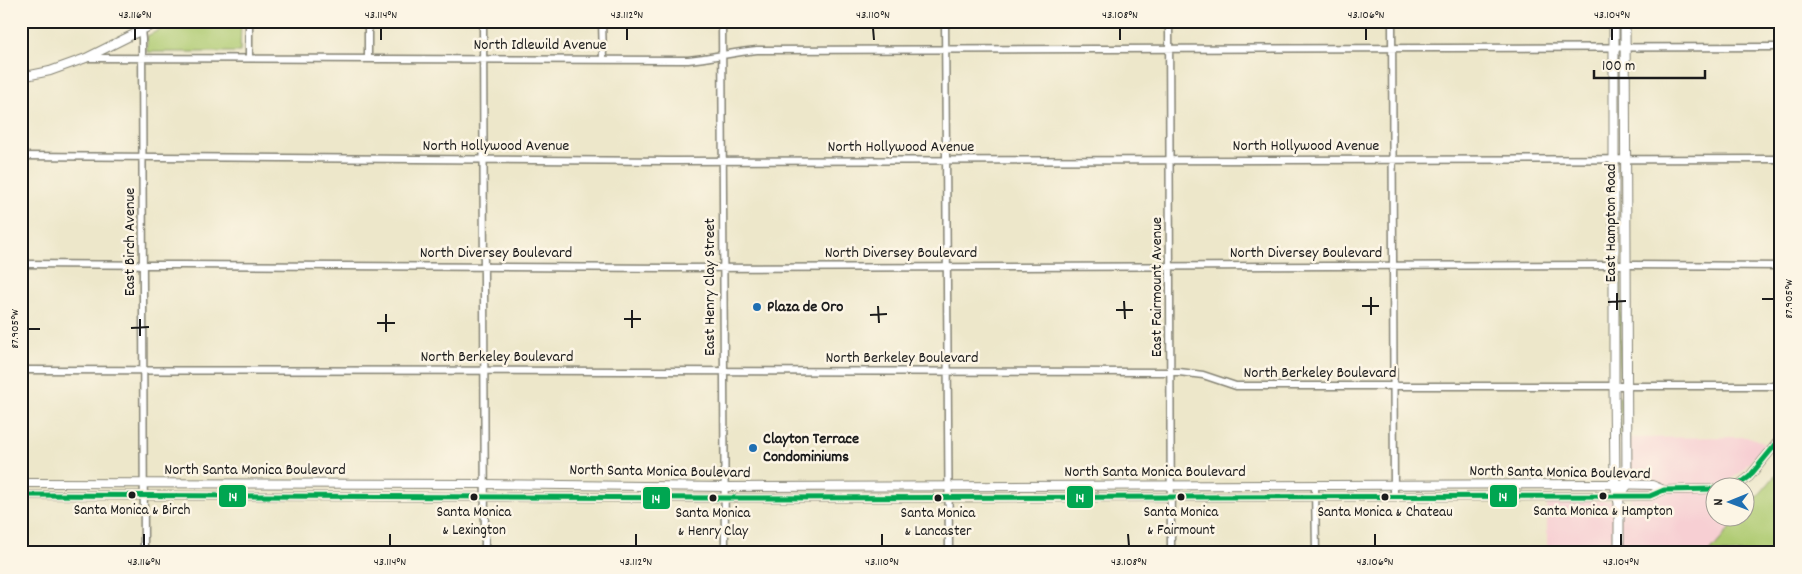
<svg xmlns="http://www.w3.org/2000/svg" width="1802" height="574" font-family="Dekko,sans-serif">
	<rect width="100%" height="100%" fill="#fcf5e5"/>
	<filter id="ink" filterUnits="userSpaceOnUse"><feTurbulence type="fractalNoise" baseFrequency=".02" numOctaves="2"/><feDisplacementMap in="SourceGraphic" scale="10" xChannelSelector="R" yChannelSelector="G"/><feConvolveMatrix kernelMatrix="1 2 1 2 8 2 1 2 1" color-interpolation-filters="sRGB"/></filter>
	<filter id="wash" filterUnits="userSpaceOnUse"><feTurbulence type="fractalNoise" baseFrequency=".0096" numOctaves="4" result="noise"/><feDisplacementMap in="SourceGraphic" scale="20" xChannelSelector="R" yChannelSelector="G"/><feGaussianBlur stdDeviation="1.12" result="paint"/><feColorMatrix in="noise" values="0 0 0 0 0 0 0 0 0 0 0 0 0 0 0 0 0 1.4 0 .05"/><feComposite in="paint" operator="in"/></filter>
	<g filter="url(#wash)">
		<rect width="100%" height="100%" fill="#ede7ca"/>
		<path fill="#f7cfd3" d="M1750,437L1766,444L1740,473L1731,479L1733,486H1714V516L1740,517L1709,553H1547V500L1631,501L1629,438Z"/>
		<path fill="#afcb72" stroke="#667447" d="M178,21H241L240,52H147V36Z
			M1619,275L1621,277V375L1619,376L1618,276Z
			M1620,396L1621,398L1622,439H1619L1618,397Z
			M1781,469V553H1709L1740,517L1744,516L1745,511Z"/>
	</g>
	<g filter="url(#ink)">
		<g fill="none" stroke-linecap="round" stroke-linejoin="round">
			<defs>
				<path id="minor" d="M140,21L142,39L144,553
					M368,21V58
					M483,21L485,553
					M602,21L603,59
					M722,21L725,553
					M945,21L949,553
					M1169,21L1171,553
					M1392,21L1394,496
					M88,58L688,60C711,58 734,52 757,50L1781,47
					M249,58V21
					M21,156L669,161L1781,159
					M21,264L669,268L1632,265L1781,266
					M21,370L1179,372L1203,375L1236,386H1781
					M1315,485L1316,553"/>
				<path id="tertiary" d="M21,77L50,71L86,58L160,21
					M21,483L485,484L725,487L1608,484L1652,485L1664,490L1714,489
					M1737,486L1749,477L1781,438
					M21,495L725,498L1650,496L1664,490"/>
				<path id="secondary" d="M1614,21V386L1615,484L1619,503V553
					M1619,496L1627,485L1625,21"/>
			</defs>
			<use href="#minor" stroke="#848273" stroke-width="9"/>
			<use href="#tertiary" stroke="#848273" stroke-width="10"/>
			<use href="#secondary" stroke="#848273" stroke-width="11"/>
			<use href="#minor" stroke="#fff" stroke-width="6"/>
			<use href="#tertiary" stroke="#fff" stroke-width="8"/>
			<use href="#secondary" stroke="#fff" stroke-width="9"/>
			<defs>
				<path id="bus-1" d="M1737,486L1749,477L1781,438
					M21,495L725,498L1650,496L1664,490L1714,489"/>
			</defs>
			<use href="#bus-1" stroke="#fcf5e5" stroke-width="9"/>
			<use href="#bus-1" stroke="#00a651" stroke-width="5"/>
		</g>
	</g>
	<path fill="none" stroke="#1c1c1c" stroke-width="2" d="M135,28V40M381,28V40M627,28V40M873,28L874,40M1120,28V40M1366,28V40M1612,28V40M1617,293V310M1371,297V315M1762,299H1774M1124,301L1125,319M1608,302L1626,301M878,306L879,323M1362,306H1379M632,310V328M1116,310H1133M386,314V332M870,315L887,314M140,319V336M624,319H641M377,323H395M131,328L149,327M28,329H40M144,534V546M390,534V546M636,534V546M882,534V546M1128,534L1129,546M1375,534V546M1621,534V546"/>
	<g fill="#1f6fb2" stroke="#fcf5e5" stroke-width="2">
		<circle cx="757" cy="307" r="5"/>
		<circle cx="753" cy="448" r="5"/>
	</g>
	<g fill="#1c1c1c" stroke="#fcf5e5" stroke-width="2">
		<circle cx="132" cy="495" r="4.5"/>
		<circle cx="1603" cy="496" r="4.5"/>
		<circle cx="474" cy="497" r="4.5"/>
		<circle cx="1181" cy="497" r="4.5"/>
		<circle cx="1385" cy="497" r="4.5"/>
		<circle cx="713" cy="498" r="4.5"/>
		<circle cx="938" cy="498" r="4.5"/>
	</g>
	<g text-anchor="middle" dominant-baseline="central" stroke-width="5" stroke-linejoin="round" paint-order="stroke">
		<g font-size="15" fill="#1c1c1c" stroke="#fcf5e5">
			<text x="132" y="511">Santa Monica &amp; Birch</text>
			<text x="1603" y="512">Santa Monica &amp; Hampton</text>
			<text x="474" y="513">Santa Monica<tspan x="474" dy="18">&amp; Lexington</tspan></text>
			<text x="1181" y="513">Santa Monica<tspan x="1181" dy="18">&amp; Fairmount</tspan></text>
			<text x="1385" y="513">Santa Monica &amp; Chateau</text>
			<text x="713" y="514">Santa Monica<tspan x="713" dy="18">&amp; Henry Clay</tspan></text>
			<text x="938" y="514">Santa Monica<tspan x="938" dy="18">&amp; Lancaster</tspan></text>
		</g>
		<g font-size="16" fill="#1c1c1c" stroke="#fcf5e5">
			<text x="540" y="45">North Idlewild Avenue</text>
			<text x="496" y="146">North Hollywood Avenue</text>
			<text x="1306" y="146">North Hollywood Avenue</text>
			<text x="901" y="147">North Hollywood Avenue</text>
			<text transform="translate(1611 223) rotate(-90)">East Hampton Road</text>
			<text transform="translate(130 242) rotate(-90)">East Birch Avenue</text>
			<text x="496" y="253">North Diversey Boulevard</text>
			<text x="901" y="253">North Diversey Boulevard</text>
			<text x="1306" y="253">North Diversey Boulevard</text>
			<text transform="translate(710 287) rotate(-90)">East Henry Clay Street</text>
			<text transform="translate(1157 287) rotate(-90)">East Fairmount Avenue</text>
			<text x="497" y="357">North Berkeley Boulevard</text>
			<text x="902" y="358">North Berkeley Boulevard</text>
			<text x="1320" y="373">North Berkeley Boulevard</text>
			<text x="255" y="470">North Santa Monica Boulevard</text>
			<text transform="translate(660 472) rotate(1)">North Santa Monica Boulevard</text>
			<text x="1155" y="472">North Santa Monica Boulevard</text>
			<text transform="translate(1560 473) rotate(1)">North Santa Monica Boulevard</text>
		</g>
		<g font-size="16" font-weight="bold" fill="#1c1c1c" stroke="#fcf5e5" text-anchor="start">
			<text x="767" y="307">Plaza de Oro</text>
			<text x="763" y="439">Clayton Terrace<tspan x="763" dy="18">Condominiums</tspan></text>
		</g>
	</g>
	<g stroke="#fcf5e5" stroke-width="2">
		<rect x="218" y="484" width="29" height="24" rx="5" fill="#00a651"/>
		<rect x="1489" y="484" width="29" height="24" rx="5" fill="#00a651"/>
		<rect x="1066" y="485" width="28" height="24" rx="5" fill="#00a651"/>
		<rect x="642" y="486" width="29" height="24" rx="5" fill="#00a651"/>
	</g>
	<g font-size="14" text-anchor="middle" font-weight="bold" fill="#fff">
		<text x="233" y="501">14</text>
		<text x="1503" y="501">14</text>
		<text x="1080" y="502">14</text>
		<text x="656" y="503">14</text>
	</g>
	<rect width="1802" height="574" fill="none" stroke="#fcf5e5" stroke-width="55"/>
	<g transform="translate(1730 502) rotate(269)"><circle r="24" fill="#fcf5e5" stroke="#a29e95"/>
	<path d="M0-4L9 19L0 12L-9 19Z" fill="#1f6fb2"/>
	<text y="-8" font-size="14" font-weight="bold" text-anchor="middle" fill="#1c1c1c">N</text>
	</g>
	<path d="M1594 70v8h111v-8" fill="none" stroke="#1c1c1c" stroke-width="2.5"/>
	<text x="1602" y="70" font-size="15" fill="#1c1c1c" stroke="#fcf5e5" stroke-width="4" paint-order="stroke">100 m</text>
	<rect x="28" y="28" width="1746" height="518" fill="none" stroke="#1c1c1c" stroke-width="2"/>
	<g font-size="12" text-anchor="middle" fill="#1c1c1c">
		<text x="135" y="18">43.116°N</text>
		<text x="381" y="18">43.114°N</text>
		<text x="627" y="18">43.112°N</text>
		<text x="873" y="18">43.110°N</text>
		<text x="1120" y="18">43.108°N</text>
		<text x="1366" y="18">43.106°N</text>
		<text x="1612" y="18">43.104°N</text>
		<text transform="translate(1788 299) rotate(-90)" y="4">87.905°W</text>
		<text transform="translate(14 329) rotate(-90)" y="4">87.905°W</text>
		<text x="144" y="565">43.116°N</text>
		<text x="390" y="565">43.114°N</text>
		<text x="636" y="565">43.112°N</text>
		<text x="882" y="565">43.110°N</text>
		<text x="1129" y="565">43.108°N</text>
		<text x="1375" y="565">43.106°N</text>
		<text x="1621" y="565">43.104°N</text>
	</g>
</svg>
